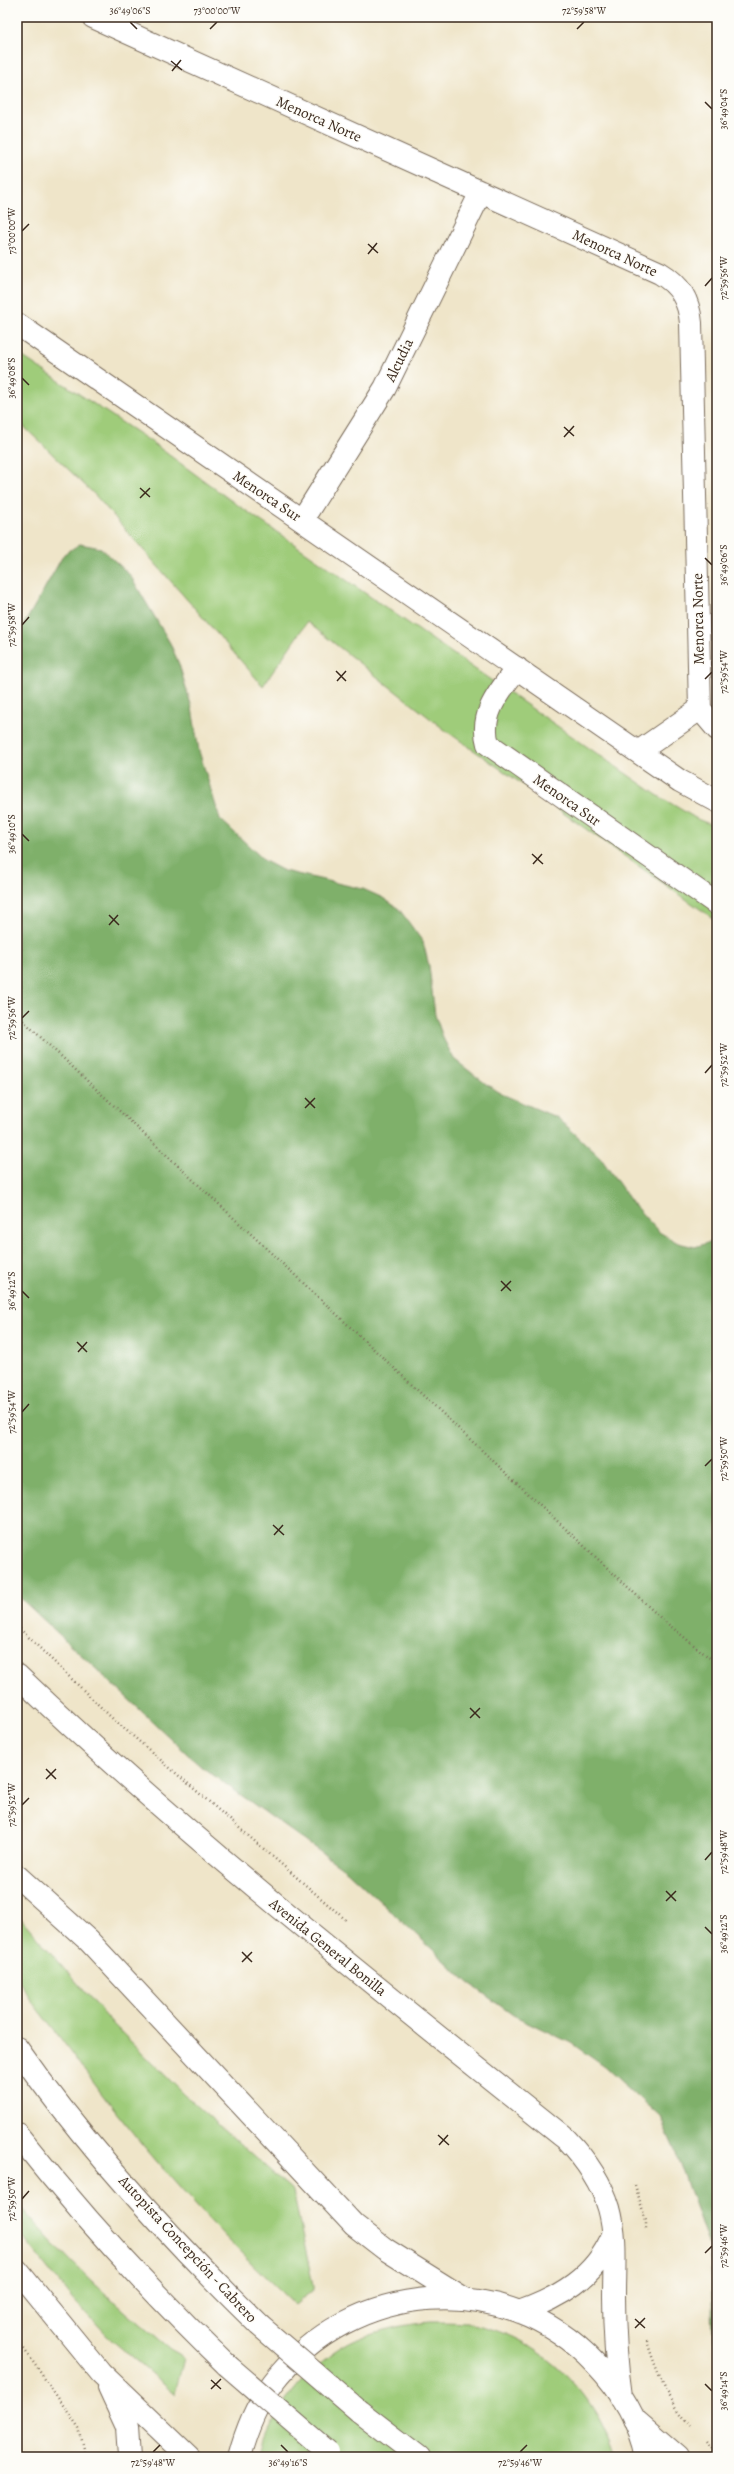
<svg xmlns="http://www.w3.org/2000/svg" width="734" height="2474" font-family="Alegreya,serif">
	<rect width="100%" height="100%" fill="#fdfcf7"/>
	<filter id="ink" filterUnits="userSpaceOnUse"><feTurbulence type="fractalNoise" baseFrequency=".025" numOctaves="2"/><feDisplacementMap in="SourceGraphic" scale="8" xChannelSelector="R" yChannelSelector="G"/><feConvolveMatrix kernelMatrix="1 2 1 2 8 2 1 2 1" color-interpolation-filters="sRGB"/></filter>
	<filter id="wash" filterUnits="userSpaceOnUse"><feTurbulence type="fractalNoise" baseFrequency=".012" numOctaves="4" result="noise"/><feDisplacementMap in="SourceGraphic" scale="16" xChannelSelector="R" yChannelSelector="G"/><feGaussianBlur stdDeviation="0.9" result="paint"/><feColorMatrix in="noise" values="0 0 0 0 0 0 0 0 0 0 0 0 0 0 0 0 0 1.4 0 .05"/><feComposite in="paint" operator="in"/></filter>
	<g filter="url(#wash)">
		<rect width="100%" height="100%" fill="#efe5c9"/>
		<path fill="#9fcc7a" stroke="#6d7b4c" d="M17,353L150,441L229,499L657,795L697,819L717,827V921L445,730L307,622L263,686L95,495L17,420Z
			M17,1914L114,2025L185,2095L293,2191L313,2285V2290L295,2305C211,2227 134,2141 67,2047C51,2025 29,2002 18,1978C14,1970 17,1926 17,1914Z
			M17,2202C64,2258 113,2303 170,2349L184,2357L175,2394L107,2336L70,2296L17,2230Z
			M429,2322C441,2322 454,2322 466,2323C537,2334 595,2389 615,2457H260C269,2411 315,2357 358,2339C381,2329 404,2325 429,2322Z"/>
		<path fill="#7fb06a" stroke="#5d6d44" d="M80,544L101,548L130,575L170,643L179,664L192,708L199,751L220,819L265,861L284,871L363,889L383,898L399,909L423,942L429,966L435,1015L444,1040L454,1059L486,1084L504,1095L558,1118L600,1157L633,1204L659,1232L678,1243L695,1247L713,1241L717,1237V2348L713,2339L711,2265L708,2243L676,2153L660,2117L605,2067L571,2043L513,2015L469,1983L347,1871L199,1765L17,1595V637L64,554Z"/>
	</g>
	<g filter="url(#ink)">
		<g fill="none" stroke-linecap="round" stroke-linejoin="round">
			<defs>
				<path id="street" d="M93,17L660,273C680,285 689,300 691,323L700,709
					M17,324L680,781L717,801
					M302,520L385,388L481,192
					M517,668C500,691 479,714 488,744L717,904
					M700,709L717,729
					M638,752L700,709"/>
				<path id="secondary" d="M17,1675C190,1841 379,1989 566,2139C585,2159 601,2181 609,2208C617,2236 614,2267 614,2296C614,2329 616,2363 621,2396
					M17,2270L101,2373L189,2457
					M519,2312C559,2298 595,2277 612,2237
					M109,2388L127,2427L129,2457
					M239,2457C246,2431 256,2405 273,2383C351,2281 505,2267 595,2363C620,2389 640,2422 647,2457"/>
				<path id="highway" d="M17,1876L89,1941L354,2225L385,2249L465,2299
					M17,2048C87,2148 172,2240 259,2325
					M17,2134C82,2216 152,2293 227,2365
					M359,2411L419,2457
					M634,2419L678,2457"/>
			</defs>
			<use href="#street" stroke="#7a6b5a" stroke-width="24"/>
			<use href="#secondary" stroke="#7a6b5a" stroke-width="24"/>
			<use href="#highway" stroke="#7a6b5a" stroke-width="24"/>
			<path stroke="#7a6b5a" stroke-width="2.5" stroke-dasharray="1 3" stroke-linecap="butt" d="M17,1015L663,1620L717,1664
				M17,1626L112,1718L346,1920
				M635,2185L646,2221V2230
				M17,2339L79,2428L86,2457
				M647,2341C656,2371 669,2402 691,2426
				M706,2441L714,2450L710,2457"/>
			<use href="#street" stroke="#fff" stroke-width="22"/>
			<use href="#secondary" stroke="#fff" stroke-width="22"/>
			<use href="#highway" stroke="#fff" stroke-width="22"/>
			<defs>
				<path id="highway-bridge" d="M259,2325L359,2411
					M227,2365L328,2452"/>
			</defs>
			<use href="#highway-bridge" stroke="#7a6b5a" stroke-width="24" stroke-linecap="butt"/>
			<use href="#highway-bridge" stroke="#fff" stroke-width="22"/>
		</g>
	</g>
	<path fill="none" stroke="#3b2a1e" stroke-width="1.5" d="M130,22L137,29M210,29L217,22M577,29L584,22M171,61L182,70M172,71L181,60M705,102L712,109M22,231L29,224M368,244L378,253M368,254L377,243M705,286L712,278M22,378L29,385M564,427L574,436M564,437L574,426M140,488L150,497M140,498L150,488M705,558L712,565M22,625L29,617M336,671L346,681M705,679L712,672M337,681L346,671M22,834L29,841M532,854L543,864M533,864L542,854M109,915L119,925M109,925L118,915M22,1018L29,1011M705,1073L712,1065M305,1098L315,1108M305,1108L315,1098M501,1281L511,1291M22,1291L29,1298M501,1291L511,1281M77,1342L87,1352M78,1352L87,1342M22,1412L29,1404M705,1466L712,1459M273,1525L284,1535M274,1535L283,1525M470,1708L480,1718M470,1718L480,1708M46,1769L56,1779M46,1779L56,1769M22,1805L29,1798M705,1860L712,1852M666,1891L676,1901M666,1901L676,1891M705,1927L712,1934M242,1952L252,1962M242,1962L252,1952M438,2135L449,2145M439,2145L448,2135M22,2199L29,2191M705,2253L712,2246M635,2319L645,2328M635,2328L645,2318M211,2380L221,2389M705,2384L712,2391M211,2389L221,2379M281,2445L288,2452M153,2452L160,2445M520,2452L527,2445"/>
	<g text-anchor="middle" dominant-baseline="central" stroke-width="3" stroke-linejoin="round" paint-order="stroke">
		<g font-size="15" fill="#3b2a1e" stroke="#fdfcf7">
			<text transform="translate(319 119) rotate(24)">Menorca Norte</text>
			<text transform="translate(615 253) rotate(25)">Menorca Norte</text>
			<text transform="translate(399 360) rotate(-64)">Alcudia</text>
			<text transform="translate(267 496) rotate(34)">Menorca Sur</text>
			<text transform="translate(698 619) rotate(-91)">Menorca Norte</text>
			<text transform="translate(567 800) rotate(35)">Menorca Sur</text>
			<text transform="translate(328 1947) rotate(39)">Avenida General Bonilla</text>
			<text transform="translate(188 2249) rotate(47)">Autopista Concepción - Cabrero</text>
		</g>
	</g>
	<rect width="734" height="2474" fill="none" stroke="#fdfcf7" stroke-width="44"/>
	<rect x="22" y="22" width="690" height="2430" fill="none" stroke="#3b2a1e" stroke-width="1.5"/>
	<g font-size="10" text-anchor="middle" fill="#3b2a1e">
		<text x="130" y="14">36°49'06"S</text>
		<text x="217" y="14">73°00'00"W</text>
		<text x="584" y="14">72°59'58"W</text>
		<text transform="translate(723 109) rotate(-90)" y="4">36°49'04"S</text>
		<text transform="translate(11 231) rotate(-90)" y="4">73°00'00"W</text>
		<text transform="translate(723 278) rotate(-90)" y="4">72°59'56"W</text>
		<text transform="translate(11 378) rotate(-90)" y="4">36°49'08"S</text>
		<text transform="translate(723 565) rotate(-90)" y="4">36°49'06"S</text>
		<text transform="translate(11 625) rotate(-90)" y="4">72°59'58"W</text>
		<text transform="translate(723 672) rotate(-90)" y="4">72°59'54"W</text>
		<text transform="translate(11 834) rotate(-90)" y="4">36°49'10"S</text>
		<text transform="translate(11 1018) rotate(-90)" y="4">72°59'56"W</text>
		<text transform="translate(723 1065) rotate(-90)" y="4">72°59'52"W</text>
		<text transform="translate(11 1291) rotate(-90)" y="4">36°49'12"S</text>
		<text transform="translate(11 1412) rotate(-90)" y="4">72°59'54"W</text>
		<text transform="translate(723 1459) rotate(-90)" y="4">72°59'50"W</text>
		<text transform="translate(11 1805) rotate(-90)" y="4">72°59'52"W</text>
		<text transform="translate(723 1852) rotate(-90)" y="4">72°59'48"W</text>
		<text transform="translate(723 1934) rotate(-90)" y="4">36°49'12"S</text>
		<text transform="translate(11 2199) rotate(-90)" y="4">72°59'50"W</text>
		<text transform="translate(723 2246) rotate(-90)" y="4">72°59'46"W</text>
		<text transform="translate(723 2391) rotate(-90)" y="4">36°49'14"S</text>
		<text x="153" y="2466">72°59'48"W</text>
		<text x="288" y="2466">36°49'16"S</text>
		<text x="520" y="2466">72°59'46"W</text>
	</g>
</svg>
